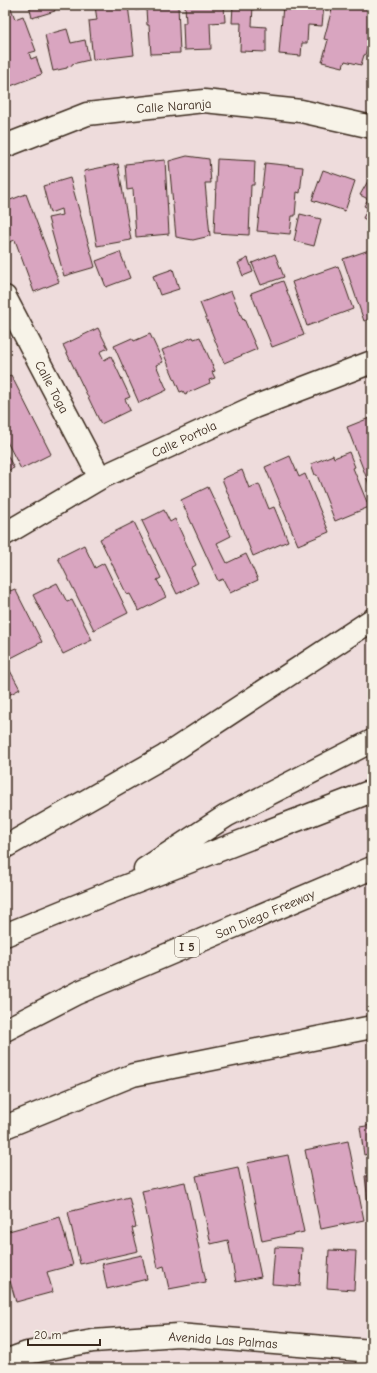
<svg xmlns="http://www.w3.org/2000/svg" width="377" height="1373" font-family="'Comic Neue',sans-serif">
	<rect width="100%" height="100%" fill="#eedcdc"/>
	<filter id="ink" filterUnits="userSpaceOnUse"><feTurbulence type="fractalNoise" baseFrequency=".025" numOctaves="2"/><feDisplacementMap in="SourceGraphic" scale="8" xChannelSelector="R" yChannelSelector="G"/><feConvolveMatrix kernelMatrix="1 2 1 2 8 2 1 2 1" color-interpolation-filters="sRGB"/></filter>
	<g filter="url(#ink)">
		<path fill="#d9a5c0" stroke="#3b2a1e" d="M29,5H53L55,11L32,18Z
			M88,5H128L134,55L93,60L89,21L97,20L95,6L88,7Z
			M136,5H178L180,53L151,54L149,25H147L146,9L136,10Z
			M185,5H224L225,22L210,23L211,49L184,50L183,23H186Z
			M233,5H253L252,26L266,27V52L240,51L241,23H232Z
			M283,5H324L322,26L308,25L307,43H302L301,56L279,54Z
			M333,5H372V29L365,55H364L361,65L345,61L343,67L322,62L328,40L324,39Z
			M11,8L15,19L23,16L36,51L29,53L31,59L36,57L42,74L8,87L5,78V10Z
			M67,29L71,43L85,40L89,60L72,64V66L67,67V68L53,71L45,35Z
			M372,52V68L369,67Z
			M187,156L209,159L211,183H205L210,236L193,240L176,237L169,161Z
			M217,159L255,161L254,185H251L249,235L214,233Z
			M165,160L169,234L136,237L133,189L127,190L125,164Z
			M265,163L303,167L300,193L297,192L295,216H292L290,234L257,231Z
			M118,164L131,240L97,246L84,171Z
			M323,170L355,181L345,211L312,200Z
			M372,174V223L363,218L368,208L364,206L368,199L360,195Z
			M70,178L95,267L64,276L48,218L62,215L61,209L50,213L43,186Z
			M26,194L59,282L34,292L15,240L7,243L5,237V202Z
			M300,214L321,219L314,246L294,241Z
			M372,249V318L364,321L343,259Z
			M120,252L130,278L106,287L96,261Z
			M275,254L284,277L261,285L252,263Z
			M248,258L253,272L243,276L238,263Z
			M338,266L353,309L307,326L292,282Z
			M173,269L179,289L160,295L153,276Z
			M283,281L304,335L272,347L251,293Z
			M231,291L243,320L244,319L257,349L224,363L200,303Z
			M98,328L108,348L100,352L104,360L111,356L130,397L125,399L130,410L101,424L63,345Z
			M150,334L163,362L156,365L167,390L139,403L114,346L132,338L134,341Z
			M193,337L194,339L200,337L215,371L212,372L215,378L209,380L210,383L185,394L183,391L180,392L162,350Z
			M11,375L51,454L21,469L5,438V378Z
			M372,417V492L347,427Z
			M5,451L14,468L5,472Z
			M349,452L355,467L353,468L369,507L335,521L317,475H315L311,464L333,455L334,458Z
			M290,456L299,477L305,474L329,532L298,545L265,467Z
			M242,470L249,488L259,484L269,509L274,507L288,541L253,556L222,479Z
			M208,487L231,536L217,543L227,563L246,554L258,580L230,593L223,579L218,581L181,500Z
			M164,510L170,522L175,519L196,565L191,568L198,583L177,594L142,521Z
			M134,522L161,578L157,580L166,597L139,611L130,594L127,595L100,539Z
			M84,545L95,568L104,563L128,613L94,630L58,558Z
			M57,583L67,602L72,600L92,640L63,654L33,595Z
			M9,589L10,591L15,589L42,642L11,658L5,647V592Z
			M8,667L20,689L5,697V669Z
			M372,1125V1202H368L365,1176L371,1175L368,1154L364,1155L360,1127Z
			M348,1141L364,1220L321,1229L305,1150Z
			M288,1155L304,1232L262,1241L247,1163Z
			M238,1167L261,1277L236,1282L228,1240L211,1244L196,1176Z
			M185,1182L206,1282L169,1289L164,1266L158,1268L142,1191Z
			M129,1197L136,1227L132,1228L138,1251L80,1264L68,1212Z
			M60,1217L73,1265L47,1272L53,1292L16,1302L10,1281L6,1282L5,1278V1232Z
			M275,1247L302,1248L300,1286L272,1284Z
			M329,1250L356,1251L354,1290L327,1288Z
			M142,1255L147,1279L107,1289L102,1264Z"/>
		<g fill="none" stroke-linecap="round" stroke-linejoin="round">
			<defs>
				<path id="minor" d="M5,297L100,478
					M5,534L100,478L254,407L372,362
					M367,1368L369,1351"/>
				<path id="tertiary" d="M5,146L87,114L204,101L301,111L372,127
					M5,1361L27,1353L93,1341L178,1335L372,1351"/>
				<path id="motorway" d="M5,847L165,756L372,620
					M145,869L226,816L372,741
					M5,935L108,893L372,791
					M5,1030L77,993L372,868
					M5,1127L133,1075L372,1027"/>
			</defs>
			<use href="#minor" stroke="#3b2a1e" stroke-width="25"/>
			<use href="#tertiary" stroke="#3b2a1e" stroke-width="25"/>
			<use href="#motorway" stroke="#3b2a1e" stroke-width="25"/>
			<use href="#minor" stroke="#f7f3e8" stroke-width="22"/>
			<use href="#tertiary" stroke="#f7f3e8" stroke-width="22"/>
			<use href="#motorway" stroke="#f7f3e8" stroke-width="22"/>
		</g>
	</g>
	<g text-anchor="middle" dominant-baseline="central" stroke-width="4" stroke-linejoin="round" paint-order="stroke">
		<rect fill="#f7f3e8" stroke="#73665b" stroke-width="1" x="175" y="937" width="24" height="20" rx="3"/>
		<g font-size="12" font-weight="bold" fill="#3b2a1e">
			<text x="187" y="947">I 5</text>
		</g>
		<g font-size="13" fill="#3b2a1e" stroke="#f7f3e8">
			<text transform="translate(174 106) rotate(-4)">Calle Naranja</text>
			<text transform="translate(52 387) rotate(62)">Calle Toga</text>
			<text transform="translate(184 439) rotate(-25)">Calle Portola</text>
			<text transform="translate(265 914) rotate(-23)">San Diego Freeway</text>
			<text transform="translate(223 1340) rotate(4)">Avenida Las Palmas</text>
		</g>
	</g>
	<rect width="377" height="1373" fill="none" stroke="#f7f3e8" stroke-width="20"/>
	<rect x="10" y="10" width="357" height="1353" fill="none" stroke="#3b2a1e" stroke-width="1.5" filter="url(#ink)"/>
	<path d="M28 1339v6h72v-6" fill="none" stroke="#3b2a1e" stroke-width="2"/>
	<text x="34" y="1339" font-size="12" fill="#3b2a1e" stroke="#f7f3e8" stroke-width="3" paint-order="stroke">20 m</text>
</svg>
